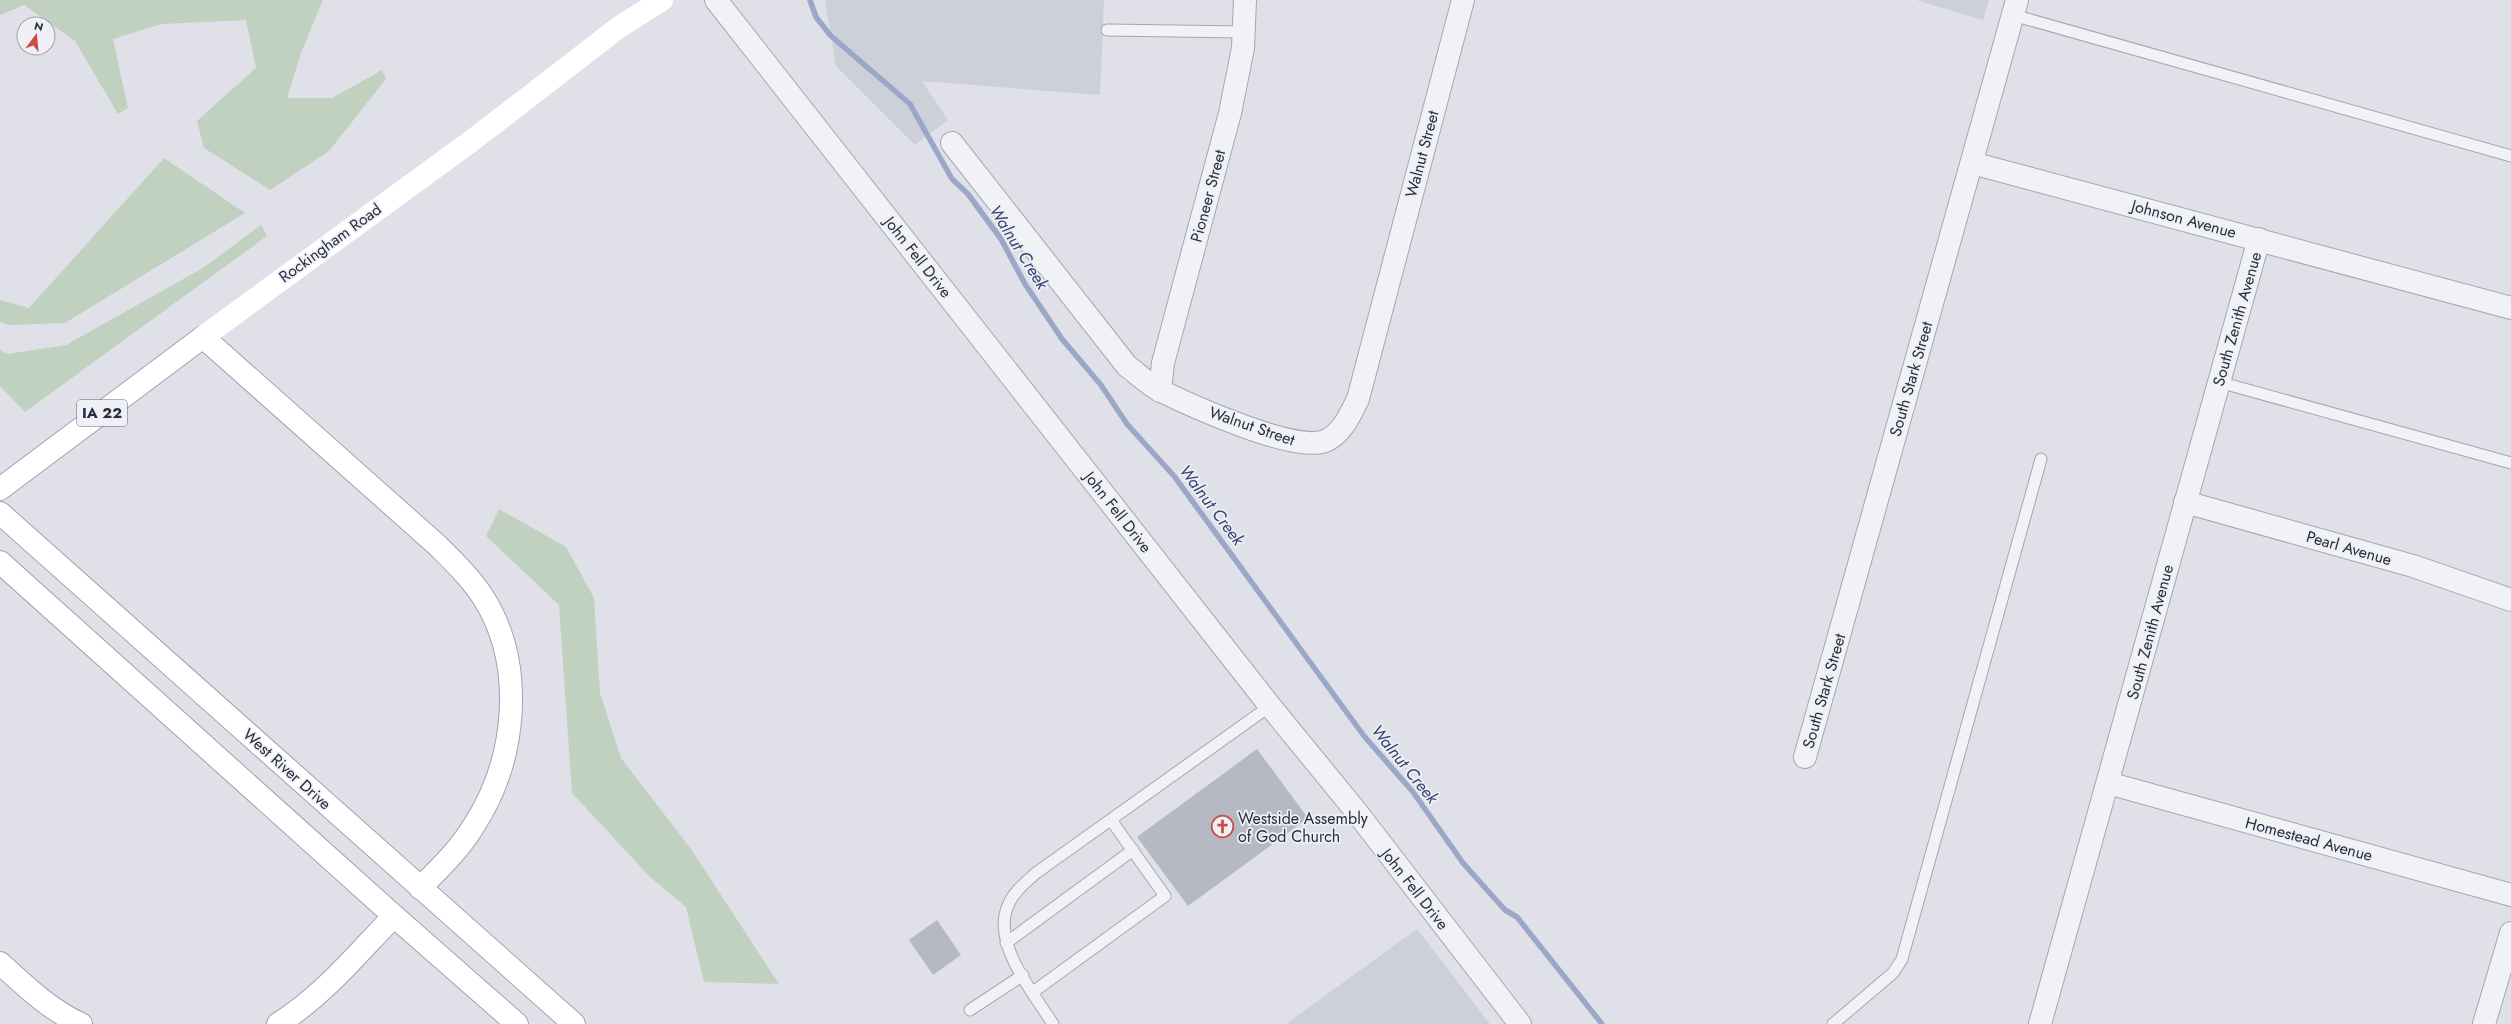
<svg xmlns="http://www.w3.org/2000/svg" width="2511" height="1024" font-family="Jost,sans-serif">
	<rect width="100%" height="100%" fill="#dfe0e8"/>
	<path fill="#cdcfd9" d="M825,0H1104L1100,95L922,81L948,120L915,145L836,66Z
		M1916,0H1989L1983,20Z
		M1417,929L1490,1024H1286Z"/>
	<path fill="#c1d1c0" d="M0,0H323L301,53L287,98H332L382,70L386,79L329,151L270,190L204,148L197,121L256,68L246,20L162,24L113,39L128,108L118,114L75,41L24,5L0,15Z
		M164,158L245,213L65,323L8,325L0,322V300L29,308Z
		M261,225L267,236L25,412L0,386V350L7,354L66,345L203,268Z
		M499,509L566,547L594,598L600,693L621,758L691,849L779,984L704,982L686,907L649,876L572,793L559,605L486,536Z"/>
	<g fill="none" stroke-linecap="round" stroke-linejoin="round">
		<path stroke="#9aa7c7" stroke-width="5.5" d="M810,0L816,17L831,36L910,104L952,179L968,194L1001,239L1025,284L1062,339L1101,385L1127,424L1174,476L1364,736L1413,792L1463,863L1505,910L1517,917L1602,1024"/>
	</g>
	<path fill="#b6b9c4" d="M1257,749L1308,818L1188,906L1137,837Z
		M937,920L961,955L933,975L909,940Z"/>
	<g fill="none" stroke-linecap="round" stroke-linejoin="round">
		<defs>
			<path id="lane" d="M2013,15L2511,156
				M1107,30L1243,32
				M2219,382L2511,463
				M1006,943L1133,850
				M1033,992L1165,896L1111,820
				M970,1010L1023,975
				M1053,1024C1034,994 993,945 1007,908C1012,893 1025,883 1036,873L1270,706
				M1833,1024L1893,973L1902,959L2041,459"/>
			<path id="street" d="M716,0L1270,706L1355,810L1520,1024
				M952,143L1127,366C1138,374 1149,385 1161,391C1192,406 1295,453 1325,441C1342,434 1350,415 1358,399L1463,0
				M1972,163L2511,308
				M1160,391L1163,363L1230,113L1243,48L1245,0
				M2185,502L2413,566L2511,600
				M1805,757L2017,0
				M2108,783L2511,895
				M2040,1024L2259,239
				M2484,1024L2511,933"/>
			<path id="primary" d="M0,489L203,337L437,545C453,561 470,577 483,597C526,665 517,760 473,827C459,850 439,869 420,888
				M0,513L574,1024
				M0,562L394,916L517,1024
				M0,963C25,986 50,1010 81,1024
				M278,1024C323,996 357,954 394,916"/>
		</defs>
		<use href="#lane" stroke="#a4a6b2" stroke-width="13"/>
		<use href="#street" stroke="#a4a6b2" stroke-width="24"/>
		<use href="#primary" stroke="#9ea3b3" stroke-width="24"/>
		<use href="#lane" stroke="#f1f2f6" stroke-width="11"/>
		<use href="#street" stroke="#f1f2f6" stroke-width="22"/>
		<path stroke="#fff" stroke-width="22" d="M203,337L474,139L618,28L662,0"/>
		<use href="#primary" stroke="#fff" stroke-width="22"/>
	</g>
	<defs>
		<symbol id="church-ring" viewBox="-11 -11 22 22"><circle r="9.5" fill="#eef0f5" stroke="#ca4c47" stroke-width="1.5"/><path d="M-1.2-6h2.4v3.5h3.3v2.4h-3.3V6h-2.4V-.1h-3.3v-2.4h3.3Z" fill="#ca4c47"/></symbol>
	</defs>
	<g fill-rule="evenodd">
		<use href="#church-ring" x="1210" y="814" width="25" height="25"/>
	</g>
	<g text-anchor="middle" dominant-baseline="central" stroke-width="3.5" stroke-linejoin="round" paint-order="stroke">
		<rect fill="#eef0f5" stroke="#636775" stroke-width="1" x="77" y="400" width="50" height="26" rx="3"/>
		<g font-size="15" font-weight="bold" fill="#282c3e">
			<text x="102" y="413">IA 22</text>
		</g>
		<g font-size="16" fill="#282c3e" stroke="#eef0f5">
			<text transform="translate(1422 154) rotate(-75)">Walnut Street</text>
			<text transform="translate(1208 196) rotate(-75)">Pioneer Street</text>
			<text transform="translate(2184 219) rotate(15)">Johnson Avenue</text>
			<text transform="translate(330 243) rotate(-36)">Rockingham Road</text>
			<text transform="translate(918 257) rotate(52)">John Fell Drive</text>
			<text transform="translate(2237 319) rotate(-74)">South Zenith Avenue</text>
			<text transform="translate(1911 379) rotate(-74)">South Stark Street</text>
			<text transform="translate(1252 426) rotate(19)">Walnut Street</text>
			<text transform="translate(1118 512) rotate(52)">John Fell Drive</text>
			<text transform="translate(2349 548) rotate(16)">Pearl Avenue</text>
			<text transform="translate(2150 632) rotate(-75)">South Zenith Avenue</text>
			<text transform="translate(1824 691) rotate(-74)">South Stark Street</text>
			<text transform="translate(287 769) rotate(42)">West River Drive</text>
			<text transform="translate(2309 839) rotate(15)">Homestead Avenue</text>
			<text transform="translate(1415 889) rotate(52)">John Fell Drive</text>
		</g>
		<g font-size="16" fill="#282c3e" stroke="#eef0f5" text-anchor="start">
			<text x="1238" y="818">Westside Assembly<tspan x="1238" dy="18">of God Church</tspan></text>
		</g>
		<g font-size="17" font-style="italic" fill="#344371" stroke="#eef0f5">
			<text transform="translate(1019 247) rotate(58)">Walnut Creek</text>
			<text transform="translate(1212 505) rotate(53)">Walnut Creek</text>
			<text transform="translate(1405 764) rotate(51)">Walnut Creek</text>
		</g>
	</g>
	<g transform="translate(36 36) rotate(16)"><circle r="19" fill="#eef0f5" stroke="#9fa2ac"/>
	<path d="M0-3L7 15L0 10L-7 15Z" fill="#ca4c47"/>
	<text y="-6" font-size="11" font-weight="bold" text-anchor="middle" fill="#282c3e">N</text>
	</g>
</svg>
